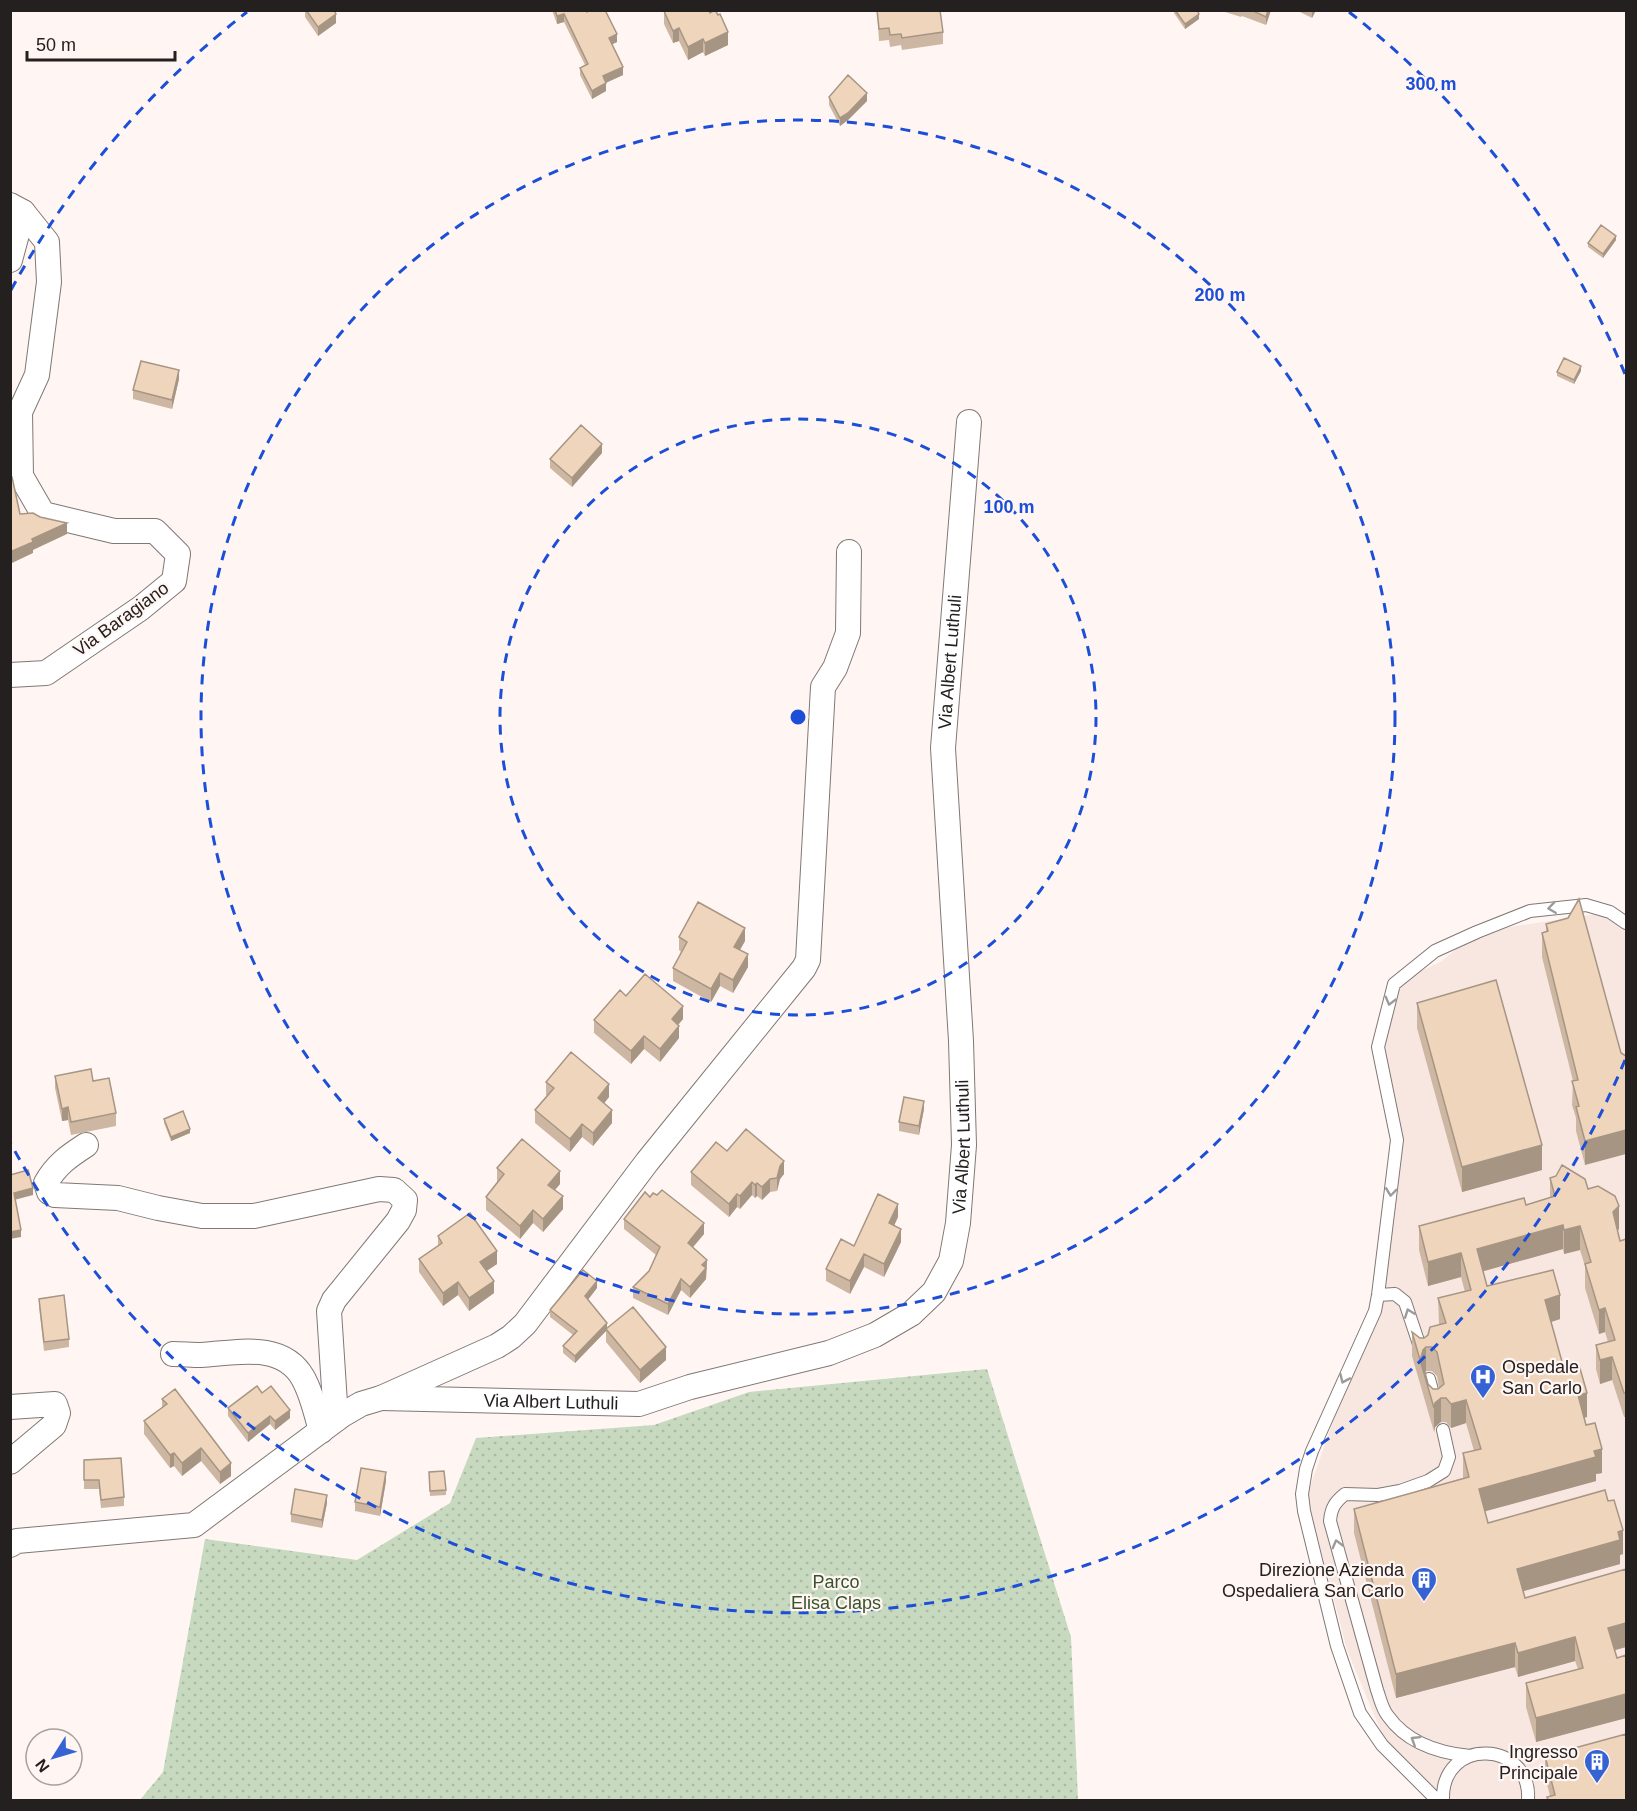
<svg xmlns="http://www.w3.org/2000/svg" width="1637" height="1811" font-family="Arial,sans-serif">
	<defs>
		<pattern id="grass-dots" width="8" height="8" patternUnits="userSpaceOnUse" patternTransform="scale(1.5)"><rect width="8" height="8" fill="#c7d9bf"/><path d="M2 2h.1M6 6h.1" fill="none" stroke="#abbaa4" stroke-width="1.8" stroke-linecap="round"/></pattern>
	</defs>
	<rect width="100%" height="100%" fill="#fff6f3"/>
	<path fill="#f8e7e1" d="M1610,912L1626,924V1800H1443L1390,1753L1347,1650L1307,1496L1373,1305L1398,1141L1378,1047L1394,984L1442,961L1476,932Z"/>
	<path fill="url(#grass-dots)" d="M987,1369L1071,1637L1078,1800H140L163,1772L205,1539L357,1560L450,1503L476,1438L654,1425L749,1392Z"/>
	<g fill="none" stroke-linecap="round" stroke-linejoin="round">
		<defs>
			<path id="service" d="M1378,1295L1395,1294L1405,1302L1421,1350
				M1429,1379L1435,1401
				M1443,1430L1449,1457L1444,1471L1428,1481L1400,1491L1378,1495L1345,1494C1335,1502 1331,1508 1330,1521L1377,1690C1380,1698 1382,1709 1388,1716C1407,1743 1439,1753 1470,1756
				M1437,1800L1382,1745L1360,1713L1337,1646L1304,1511L1302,1494L1306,1469L1312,1451L1375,1311L1378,1295L1397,1140L1378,1047L1394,984L1435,951L1477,932L1530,911L1586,905L1610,912L1626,923
				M1443,1800C1441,1736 1532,1740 1528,1800"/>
			<g id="minor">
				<path d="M10,205L23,212L47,242L49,282L37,375L20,412L21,476L43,514L114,531H155L178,554L174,581L141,608L46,673L10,675"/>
				<path d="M10,260L23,212"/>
				<path d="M86,1145C69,1156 56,1165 46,1183L49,1192L55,1195L118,1198L158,1208L202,1216H254L379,1189L394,1190L405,1200L404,1210L398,1221L334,1300L329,1311L336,1419"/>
				<path d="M173,1354C182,1354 192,1355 201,1355C235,1353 282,1341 303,1378C312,1394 316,1413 321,1431"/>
				<path id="s1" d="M381,1398L639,1404L690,1387L829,1353L875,1335L911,1314L934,1292L951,1261L958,1223L964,1145L961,1041L943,748L969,422"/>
				<path d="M10,1407L55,1404L58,1413L54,1425L10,1462"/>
				<path d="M10,1545L17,1541L194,1525L342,1415L361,1404L381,1398L497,1346L511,1337L525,1324L647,1162L804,968L808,960L823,687L835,668L848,633L849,552"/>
			</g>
		</defs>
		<use href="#service" stroke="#7f7875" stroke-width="14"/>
		<use href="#minor" stroke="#7f7875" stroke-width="26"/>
		<use href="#service" stroke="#fff" stroke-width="12"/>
		<use href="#minor" stroke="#fff" stroke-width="24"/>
	</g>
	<path fill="#ceb7a2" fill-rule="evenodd" d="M305,10H334L336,23L318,36L305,17Z
		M552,10H586L617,42L612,44L623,75L606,83V91L592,99L580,75V68L585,65L564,22L557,24Z
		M877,10H940L943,32V44L902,50L901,45L890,47L889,40L879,41Z
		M1174,10H1197L1199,19L1185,29L1174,13Z
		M1271,10L1266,25L1242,16L1241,17L1222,11Z
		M1296,10H1316L1312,18Z
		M664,11L728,45L705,56L703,52L688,60L679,41L673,43L664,24Z
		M829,97L867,101L848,120L840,126L829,105Z
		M1616,240L1603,258L1588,247V243Z
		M1581,371L1574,384L1557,376V372Z
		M179,379L172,409L133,399V390Z
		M602,453L572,487L550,468V459Z
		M1626,537V553L1625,551V538Z
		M1546,924L1621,1053L1585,1165L1576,1131V1118L1572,1105L1573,1081L1542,957V933L1546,932Z
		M679,937L745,941L740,950L748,967L733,993L720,986L711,1002L673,981V968L681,952L679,950Z
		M626,996L683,1019L678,1025L679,1038L660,1062L644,1049L631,1064L594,1033V1020Z
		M1417,1003L1542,1170L1462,1192L1417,1028Z
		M55,1076L93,1081L116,1113V1126L71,1135L68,1120L62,1121L55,1088Z
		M546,1082L609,1097L604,1103L612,1123L593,1146L582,1137L570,1152L535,1123V1110L547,1095H546Z
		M924,1109L919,1135L899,1131V1122Z
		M164,1119L190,1133L171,1141L164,1123Z
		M727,1151L784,1174L780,1179L777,1191L770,1192L762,1200L757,1196L755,1198L752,1195L740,1209L737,1207L729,1217L691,1185V1172Z
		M497,1168L560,1184L555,1190L563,1209L543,1232L533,1223L520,1239L486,1210V1197L498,1182L497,1181Z
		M1550,1178L1588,1189L1619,1229L1617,1231L1620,1241L1626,1239V1417H1624L1612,1380L1600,1384L1596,1369V1345L1608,1342L1605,1332L1599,1334L1585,1288V1266L1580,1250L1564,1254L1563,1249L1483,1271L1487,1286L1560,1319L1551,1322L1564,1369L1587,1417L1584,1418L1602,1473L1596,1474V1481L1485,1511L1488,1523L1623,1554L1620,1555V1564L1523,1591L1525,1598L1626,1647L1615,1650L1617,1658L1626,1655V1718L1536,1742L1526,1707V1683L1578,1669L1575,1661L1518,1677L1515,1667L1396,1698L1354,1533V1509L1463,1478V1453L1474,1451L1466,1423L1451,1428L1446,1422H1441L1435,1427L1434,1432L1412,1356V1332L1420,1338H1424L1439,1325L1438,1298L1465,1292L1461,1277L1428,1286L1419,1250V1226L1526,1205L1550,1198ZM1426,1371H1432L1437,1376L1439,1388L1438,1389H1433L1428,1384L1425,1372Z
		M898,1217L894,1226L901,1242L884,1277L864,1267L850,1294L826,1281V1269L854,1246Z
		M624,1219L704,1234L693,1247L707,1260L706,1279L690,1298L681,1290L668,1315L633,1298V1287L649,1271L656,1255L624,1229Z
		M438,1236L497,1264L487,1271L494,1293L469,1311L458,1295L443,1306L419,1272V1259L438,1246Z
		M597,1288L588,1300L607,1329L666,1360L640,1383L606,1342V1331L575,1363L563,1353V1346L573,1335L550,1317V1310Z
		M39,1299L69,1339V1347L44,1351L39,1307Z
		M262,1393L290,1418L275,1430L270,1424L248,1442L228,1416V1408Z
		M162,1399L231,1476L220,1484L201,1461L182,1476L174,1466L170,1468L144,1434V1421L162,1408Z
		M84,1460L124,1497V1506L101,1508L99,1489H84Z
		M429,1472L446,1490V1495L430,1496Z
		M386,1481L380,1516L355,1511V1502Z
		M327,1503L322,1528L291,1522V1514Z
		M1545,1756L1626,1800H1547V1797L1550,1796L1545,1776Z"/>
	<path fill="#a79584" d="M1268,10H1271L1266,25V17Z
		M1312,10H1316L1312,18Z
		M336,14V23L318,36V27Z
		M564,14V22L557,24V16Z
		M1199,14V19L1185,29V24Z
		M679,28V41L673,43V31Z
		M728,32V45L705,56V43Z
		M617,34V42L609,46V38Z
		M703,39V52L688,60V47Z
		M623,67V75L603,84V76Z
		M606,83V91L592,99V91Z
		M867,93V101L848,120L840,126V118Z
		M1616,236V240L1603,258V254Z
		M1581,366V371L1574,384V380Z
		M179,370V379L172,409V400Z
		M602,444V453L572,487V478Z
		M67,523V534L33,550V553L12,563V568L10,569V552L32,539Z
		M745,928V941L734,960V947Z
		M748,954V967L733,993V980Z
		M720,973V986L711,1002V989Z
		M683,1006V1019L672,1032V1019Z
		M679,1026V1038L660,1062V1049Z
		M644,1036V1049L631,1064V1051Z
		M609,1084V1097L598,1111V1098Z
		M924,1101V1109L919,1135V1126Z
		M68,1107V1120L62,1121V1109Z
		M612,1110V1123L593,1146V1133Z
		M582,1124V1137L570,1152V1139Z
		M190,1129V1133L171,1141V1137Z
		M1626,1130V1154L1585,1165V1141Z
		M1542,1145V1170L1462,1192V1167Z
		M784,1161V1174L780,1179L777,1191V1178L780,1166Z
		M560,1171V1184L548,1198V1185Z
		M770,1179V1192L762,1200V1187Z
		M752,1182V1195L740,1209V1196Z
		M757,1183V1196L755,1198V1185Z
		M33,1188V1195L14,1200V1193Z
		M737,1194V1207L729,1217V1204Z
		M563,1196V1209L543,1232V1219Z
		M898,1204V1217L889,1236V1223Z
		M1619,1206V1229L1613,1236V1212Z
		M533,1210V1223L520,1239V1226Z
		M704,1223V1234L688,1253V1243Z
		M1563,1225V1249L1477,1273V1249Z
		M1580,1226V1250L1564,1254V1230Z
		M901,1229V1242L884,1277V1264Z
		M21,1230V1237L10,1239V1232Z
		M497,1251V1264L480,1275V1262Z
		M1461,1253V1277L1428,1286V1262Z
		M864,1254V1267L850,1294V1281Z
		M707,1260L706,1279L690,1298V1287L702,1265Z
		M681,1279V1290L668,1315V1304Z
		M494,1281V1293L469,1311V1298Z
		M597,1281V1288L585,1303V1296Z
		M458,1282V1295L443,1306V1293Z
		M1560,1295V1319L1545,1324V1300Z
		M1605,1308V1332L1599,1334V1310Z
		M607,1323V1330L575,1363V1356Z
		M666,1347V1360L640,1383V1370Z
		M1426,1347V1371L1424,1373L1421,1357L1423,1350Z
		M1612,1357V1380L1600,1384V1360Z
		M1587,1393V1417L1578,1419V1395Z
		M1441,1398V1422L1435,1427L1434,1432V1408L1435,1403Z
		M1466,1400V1423L1451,1428V1404Z
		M290,1410V1418L275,1430V1421Z
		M270,1416V1424L248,1442V1433Z
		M201,1448V1461L182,1476V1463Z
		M1602,1449V1473L1596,1474V1481L1479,1513V1489Z
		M174,1453V1466L170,1468V1455Z
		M231,1463V1476L220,1484V1472Z
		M386,1472V1481L380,1516V1507Z
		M327,1495V1503L322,1528V1520Z
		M1623,1530V1554L1620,1555V1564L1517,1593V1569Z
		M1626,1623V1647L1608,1652V1628Z
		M1575,1637V1661L1518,1677V1653Z
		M1515,1643V1667L1396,1698V1674Z
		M1626,1694V1718L1536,1742V1718Z"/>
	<path fill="#efd5bc" stroke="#a79584" stroke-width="1.5" fill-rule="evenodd" d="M306,10H334L336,14L318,27Z
		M555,10H586L587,12L589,10H605L617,34L609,38L623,67L603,76L606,83L592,91L580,68L588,64L564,14L557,16Z
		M666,10H709L710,13L715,10L718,15L720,14L728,32L705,43L703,39L688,47L679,28L673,31L664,11Z
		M877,10H940L943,32L902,38L901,34L890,35L889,28L879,29Z
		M1175,10H1197L1199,14L1185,24Z
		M1251,10H1268L1266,17Z
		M848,75L867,93L848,113L840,118L829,97Z
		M1601,225L1616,236L1603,254L1588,243Z
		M1564,358L1581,366L1574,380L1557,372Z
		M141,361L179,370L172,400L133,390Z
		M581,425L602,444L572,478L550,459Z
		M10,477H12L20,514L33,513L40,517L67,523L32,539L33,542L10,552Z
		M1579,899L1621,1053L1626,1056V1130L1585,1141L1576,1107L1579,1106L1572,1081L1578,1080L1542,933L1548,931L1546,924L1568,918Z
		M698,902L745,928L734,947L748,954L733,980L720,973L711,989L673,968L687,942L679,937Z
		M645,974L683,1006L672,1019L679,1026L660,1049L644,1036L631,1051L594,1020L620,990L626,996Z
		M1496,980L1542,1145L1462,1167L1417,1003Z
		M571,1052L609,1084L598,1098L612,1110L593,1133L582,1124L570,1139L535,1110L554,1088L546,1082Z
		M91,1069L93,1081L109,1078L116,1113L71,1122L68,1107L62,1109L55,1076Z
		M904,1097L924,1101L919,1126L899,1122Z
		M183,1111L190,1129L171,1137L164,1119Z
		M746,1129L784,1161L780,1166L777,1178L770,1179L762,1187L757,1183L755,1185L752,1182L740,1196L737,1194L729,1204L691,1172L716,1142L727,1151Z
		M522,1139L560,1171L548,1185L563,1196L543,1219L533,1210L520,1226L486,1197L504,1174L497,1168Z
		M1562,1165L1585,1179L1588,1189L1598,1186L1615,1196L1619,1206L1613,1212L1620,1241L1626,1239V1393H1624L1612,1357L1600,1360L1596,1345L1615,1340L1605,1308L1599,1310L1585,1264L1591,1262L1580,1226L1564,1230L1563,1225L1477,1249L1487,1286L1553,1270L1560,1295L1545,1300L1564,1369L1579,1365L1587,1393L1578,1395L1586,1425L1595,1423L1602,1449L1594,1451L1596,1457L1479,1489L1488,1523L1605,1490L1608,1501L1614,1500L1623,1530L1618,1532L1620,1540L1517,1569L1525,1598L1626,1569V1623L1608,1628L1617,1658L1626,1655V1694L1536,1718L1526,1683L1583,1668L1575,1637L1518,1653L1515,1643L1396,1674L1354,1509L1469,1477L1463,1453L1481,1449L1466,1400L1451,1404L1446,1398H1441L1435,1403L1434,1408L1412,1332L1420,1338H1424L1428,1335L1430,1327L1446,1323L1438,1298L1471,1290L1461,1253L1428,1262L1419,1226L1524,1198L1526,1205L1555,1196L1550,1178L1556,1176ZM1426,1347H1432L1437,1352L1444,1384L1438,1389H1433L1428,1384L1421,1357L1423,1350Z
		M28,1170L33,1188L14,1193L21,1230L10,1232V1175Z
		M662,1190L704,1223L688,1243L707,1260L702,1265L706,1268L690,1287L681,1279L668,1304L633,1287L649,1271L660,1247L624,1219L645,1192L650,1197L653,1193L657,1195Z
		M878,1194L898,1204L889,1223L901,1229L884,1264L864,1254L850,1281L826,1269L841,1239L854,1246Z
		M470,1213L497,1251L480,1262L494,1281L469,1298L458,1282L443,1293L419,1259L442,1243L438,1236Z
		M583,1270L597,1281L585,1296L607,1323L575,1356L563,1346L577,1331L550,1310Z
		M64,1295L69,1339L44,1342L39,1299Z
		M633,1307L666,1347L640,1370L606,1329Z
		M257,1386L262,1393L271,1386L290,1410L275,1421L270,1416L248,1433L228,1408Z
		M175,1389L231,1463L220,1472L201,1448L182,1463L174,1453L170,1455L144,1421L167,1404L162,1399Z
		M121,1458L124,1497L101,1500L99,1480H84V1460Z
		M361,1468L386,1472L380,1507L355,1502Z
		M444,1471L446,1490L430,1491L429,1472Z
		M295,1489L327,1495L322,1520L291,1514Z
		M1626,1734V1800H1548L1547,1797L1555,1795L1545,1756Z"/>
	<defs><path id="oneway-chevron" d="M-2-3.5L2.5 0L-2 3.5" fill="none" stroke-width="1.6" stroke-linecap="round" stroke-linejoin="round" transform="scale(1.5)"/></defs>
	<g stroke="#9c9b9a">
		<use href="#oneway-chevron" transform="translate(1552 908) rotate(172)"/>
		<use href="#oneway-chevron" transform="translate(1390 1001) rotate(105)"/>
		<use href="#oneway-chevron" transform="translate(1391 1192) rotate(97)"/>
		<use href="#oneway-chevron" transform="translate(1409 1313) rotate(-111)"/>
		<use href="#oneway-chevron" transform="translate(1344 1379) rotate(114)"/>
		<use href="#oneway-chevron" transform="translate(1337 1544) rotate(-105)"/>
		<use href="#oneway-chevron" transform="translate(1415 1740) rotate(-148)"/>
	</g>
	<g fill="none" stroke="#1d4ed8" stroke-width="3" stroke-dasharray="10 8">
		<circle cx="798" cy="717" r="298"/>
		<circle cx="798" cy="717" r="597"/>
		<path d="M1625 1060A895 895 0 0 1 11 1144M11 290A895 895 0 0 1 247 12M1349 12A895 895 0 0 1 1625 374"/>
	</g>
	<defs>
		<symbol id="hospital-pin" viewBox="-11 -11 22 30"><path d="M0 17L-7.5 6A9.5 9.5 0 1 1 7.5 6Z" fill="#3663d3" stroke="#fff6f3"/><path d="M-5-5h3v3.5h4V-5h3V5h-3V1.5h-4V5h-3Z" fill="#fff"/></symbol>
		<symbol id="building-pin" viewBox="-11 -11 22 30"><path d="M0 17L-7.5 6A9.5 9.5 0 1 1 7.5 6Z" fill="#3663d3" stroke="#fff6f3"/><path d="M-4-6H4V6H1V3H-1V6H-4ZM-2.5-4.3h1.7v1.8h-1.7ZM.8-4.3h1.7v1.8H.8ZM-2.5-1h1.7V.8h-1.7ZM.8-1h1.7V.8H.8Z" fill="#fff"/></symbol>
	</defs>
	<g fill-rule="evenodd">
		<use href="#hospital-pin" x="1468" y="1362" width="30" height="40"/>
		<use href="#building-pin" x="1409" y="1565" width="30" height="40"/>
		<use href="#building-pin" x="1582" y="1747" width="30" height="40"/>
	</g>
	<g text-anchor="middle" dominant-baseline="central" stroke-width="4.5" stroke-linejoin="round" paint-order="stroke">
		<g font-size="18" fill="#23201f" stroke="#fff6f3">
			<text transform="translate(121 619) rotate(-36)">Via Baragiano</text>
			<text stroke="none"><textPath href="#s1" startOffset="1214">Via Albert Luthuli</textPath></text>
			<text stroke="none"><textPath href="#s1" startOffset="728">Via Albert Luthuli</textPath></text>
			<text stroke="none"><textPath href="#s1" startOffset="170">Via Albert Luthuli</textPath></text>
		</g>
		<g font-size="18" fill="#23201f" stroke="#fff6f3" text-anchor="end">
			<text x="1502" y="1367" text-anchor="start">Ospedale<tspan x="1502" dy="21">San Carlo</tspan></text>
			<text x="1404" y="1570">Direzione Azienda<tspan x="1404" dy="21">Ospedaliera San Carlo</tspan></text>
			<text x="1578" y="1752">Ingresso<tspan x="1578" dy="21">Principale</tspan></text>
		</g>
		<g font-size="18" fill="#365329" stroke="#fff6f3">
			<text x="836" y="1582">Parco<tspan x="836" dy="21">Elisa Claps</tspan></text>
		</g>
	</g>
	<circle cx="798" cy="717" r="9" fill="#1d4ed8" stroke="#fff6f3" stroke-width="3"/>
	<g font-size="18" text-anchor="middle" font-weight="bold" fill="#1d4ed8" stroke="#fff6f3" stroke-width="4.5" stroke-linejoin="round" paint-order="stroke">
		<text x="1431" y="90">300 m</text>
		<text x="1220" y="301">200 m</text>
		<text x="1009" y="513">100 m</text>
	</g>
	<rect width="1637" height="1811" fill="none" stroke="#23201f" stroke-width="24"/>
	<g transform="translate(54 1757) rotate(233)"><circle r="28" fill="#fff6f3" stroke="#a7a09e" stroke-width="1.5"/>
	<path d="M0-4.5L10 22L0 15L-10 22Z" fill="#3663d3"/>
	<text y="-9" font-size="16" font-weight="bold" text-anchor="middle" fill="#23201f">N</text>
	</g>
	<path d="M27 51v9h148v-9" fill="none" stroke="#23201f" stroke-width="3"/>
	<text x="36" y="51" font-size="18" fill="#23201f" stroke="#fff6f3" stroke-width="4.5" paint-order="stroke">50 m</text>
</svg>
